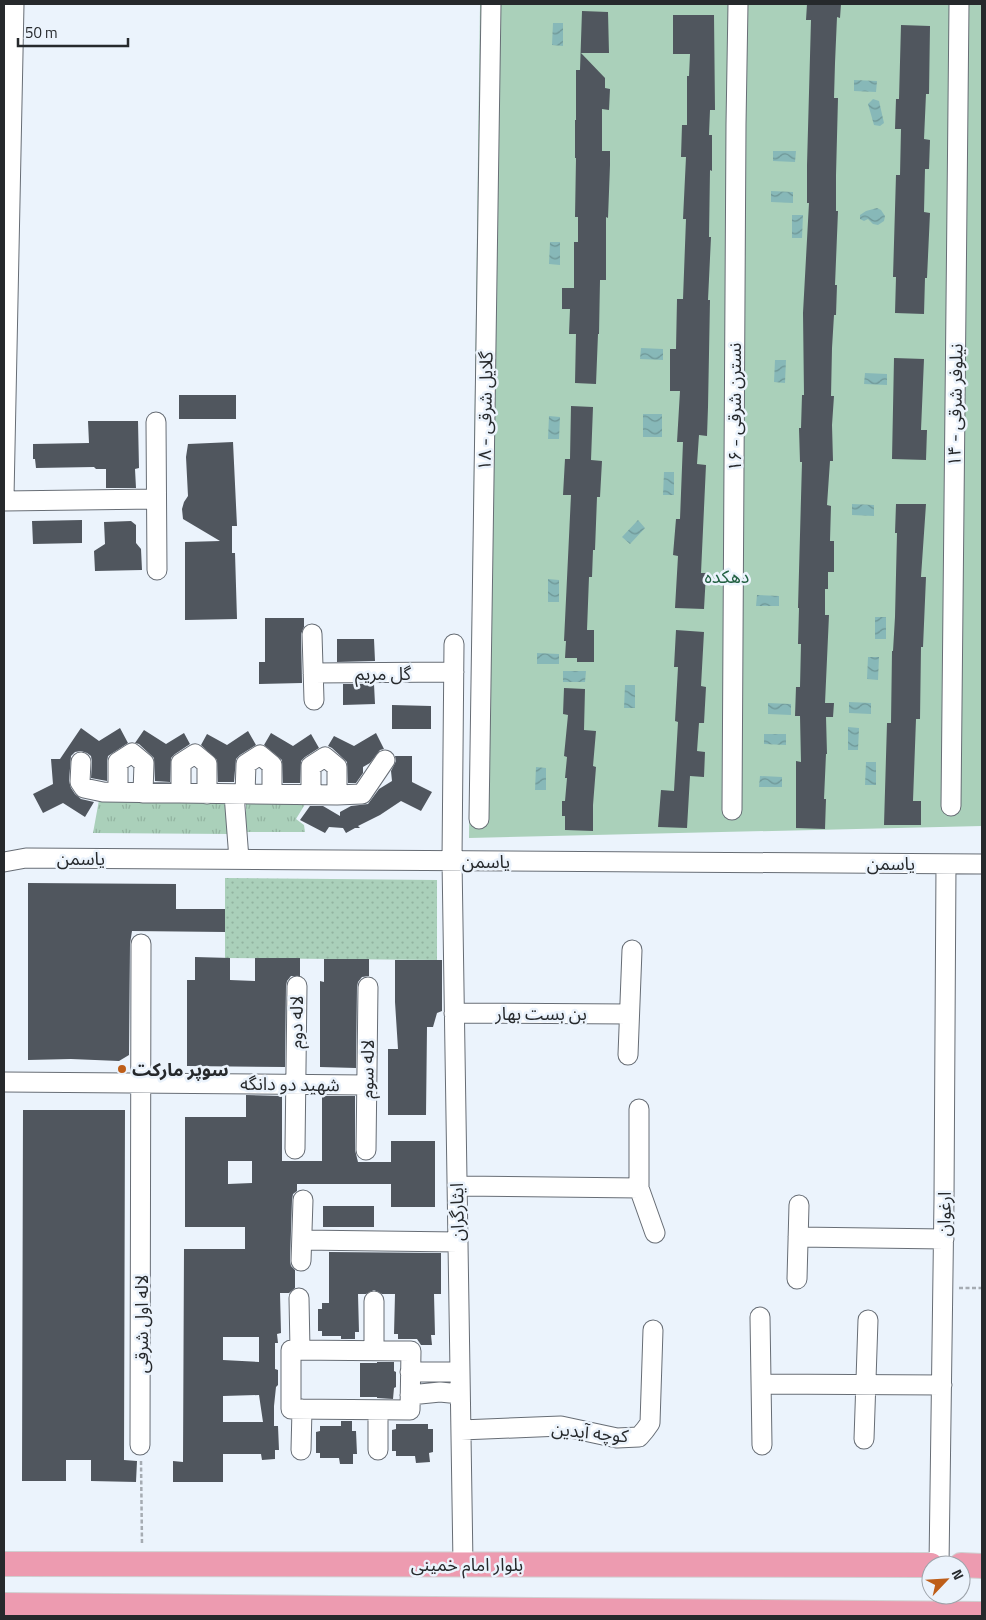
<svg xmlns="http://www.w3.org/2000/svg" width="986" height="1620" font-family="'Titillium Web','Noto Sans Arabic',sans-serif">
	<defs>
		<pattern id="grass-tufts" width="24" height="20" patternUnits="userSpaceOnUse" patternTransform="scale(1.25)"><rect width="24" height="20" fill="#aad0ba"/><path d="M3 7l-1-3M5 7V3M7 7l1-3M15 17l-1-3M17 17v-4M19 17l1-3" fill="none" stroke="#92b3a0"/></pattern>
		<pattern id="park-dots" width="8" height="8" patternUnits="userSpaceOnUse" patternTransform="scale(1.25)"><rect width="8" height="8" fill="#aad0ba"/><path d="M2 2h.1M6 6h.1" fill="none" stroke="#92b3a0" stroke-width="1.8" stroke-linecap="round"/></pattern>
		<pattern id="water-waves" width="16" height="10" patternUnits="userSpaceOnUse" patternTransform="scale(1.25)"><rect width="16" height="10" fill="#87b8b8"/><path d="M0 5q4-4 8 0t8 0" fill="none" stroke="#6e9696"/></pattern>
	</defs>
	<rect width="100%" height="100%" fill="#ebf3fc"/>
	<path fill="url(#grass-tufts)" d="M228,798L230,834L93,833L99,800Z
		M246,801H307L296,819L304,825L305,832H246Z"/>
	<path fill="url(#park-dots)" d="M225,878L437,880V960L225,958Z"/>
	<path fill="#aad0ba" d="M480,4H982V826L469,838Z"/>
	<path fill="url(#water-waves)" d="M553,23H563V46L552,45Z
		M854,80L877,81L876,92L854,91Z
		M873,99L879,101L884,123L880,126L874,125L868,104Z
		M773,151H796L795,162L773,161Z
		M771,191L793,192V203L771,202Z
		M877,208L881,210L885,216L884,221L878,225L873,224L868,219L864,221L860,219V215L866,211Z
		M792,215H803L802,238H792Z
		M550,242H560V265L549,264Z
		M641,348L663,349V360L640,359Z
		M775,360H786L785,383L774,382Z
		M865,373L887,374V385L864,384Z
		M643,414H662V437H643Z
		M549,416L560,417L559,439H548Z
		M664,472H674V495H663Z
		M852,504L874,505V516L852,515Z
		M638,520L645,528L630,544L622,537Z
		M548,579L559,580V602H548Z
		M757,595L779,596V606H756Z
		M875,617H886V639H875Z
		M537,653L559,654V664H537Z
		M868,657H879L878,680L867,679Z
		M563,671H586L585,682H563Z
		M625,685H635V708H624Z
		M849,702L871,703V714L849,713Z
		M768,703L791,704V715L768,714Z
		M848,727L859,728L858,750H848Z
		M764,734H786V745L764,744Z
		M866,762H876V785H865Z
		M536,767L546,768V790H535Z
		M760,776L782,777V787H759Z"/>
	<path fill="#50565e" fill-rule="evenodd" d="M807,4H841L840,18L837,17L835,63L834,98H838L836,175V211H838L835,285H837L836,315H834L832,348L831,396H834L832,425L833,461H830L827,505L831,506L830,541H834V572H828V589H825V615H829L825,703H834L833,717H826L827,754H826L824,799H826L825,829L796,828V761L801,762L800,716H795L796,687H800L801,644H798L799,608H798L802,462H800L799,428H801L802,395H804L803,313L809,203H807V165L811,20H806Z
		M582,11L608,12L609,53H581L605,78V88L610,89L609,110L602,109V151H610V165L608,218L606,217V280H600L599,334H598L596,384L575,383L576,334H569L570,309H562V288H574V242H578V217H575L576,158H575V120H576V70H580Z
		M673,15H714L715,110H710L709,135H712V171L710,170L709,237H711L708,300H710L708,407L707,436L699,435L697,464L706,465L701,573H706L704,609L675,608L678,556L673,555L676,519H680L683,442H677L680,391H670V349H676L677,299H683L686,219H683L686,157H681L682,125H687V76H689L690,54H673Z
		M901,25L930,26L929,94H926L924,139L930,140L929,169H925L924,212L930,213L927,278H925L924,314L895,313L896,277H893L896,175H900L901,129H895L896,99H899Z
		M894,358L924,359L921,430H927L926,460L892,459Z
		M179,395H236V419H179Z
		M571,406L593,407L591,460L602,461L600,497H597L595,550H593L592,577H589L587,630H594V662H577V658H565L566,641H564L571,495H563L565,459H570Z
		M88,421H138L139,468L135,469L136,488H106V469H96L94,467L36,468L35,459H33V444L89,443Z
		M233,442L237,526H232V553H235L237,619L185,620V542L220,541L183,519L182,509L184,502L188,496L186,457L188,444Z
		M896,504H926L921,577H926L923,647H921L920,719H916L913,801H921V825H884L887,723H891L892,651H893L895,617L897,533H895Z
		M82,520V543L33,544L32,521Z
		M131,521L136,525V543L141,549L142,570L95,571L94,551L105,544L104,522Z
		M265,618H304V627L301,634L302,683L259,684V662H265Z
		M676,630L704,632L701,686L706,687L704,723H699L697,751L705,752L704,777L690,776L687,828L658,827L661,790L674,791L678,722L675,721L678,667H674Z
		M337,639H374L375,661L337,662Z
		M343,684H374L375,704L343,705Z
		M564,688L585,689L584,730L596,731L593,766L596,767L593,805V831L565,830V816H562V801H565L567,778H565L567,757L564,756L568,715L563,714Z
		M392,705L431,706V729H392Z
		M81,728L99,741L120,728L128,743L108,756L107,762V781L91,778L92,762L91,756L87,753L81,751L75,752L71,756L69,781L71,788L75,794L81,799L94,802L85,817L63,803L43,813L33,794L53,784L51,759H60Z
		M144,730L166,744L184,733L190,744L175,754L171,758L170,782L155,781L154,758L139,744L135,743Z
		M248,731L256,745L240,755L236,759L234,782H218L217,760L201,745L207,734L227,745Z
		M271,733L293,746L311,734L319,748L305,757L301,761L300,783H283L282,760L264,745Z
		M376,733L384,749L380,750L370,763L363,767V773L356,783H348L347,762L332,748L328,746L334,736L354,746Z
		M395,756H412V782L432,792L421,811L401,801L380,815L358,826L360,828H355L346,833L343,828L329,827L325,833L300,820L310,806H323L340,816V812L351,806L368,804L379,789L392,781L391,771L396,761Z
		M28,883L176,884V909H225V932L132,931L130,944L129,1055L119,1061L71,1059L28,1060Z
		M195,957L230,958V980L255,981V958H300V976H291L287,981L286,986L285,1067L187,1066V980H195Z
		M324,959H369V976L362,977L358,982L357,987L356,1068L320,1067V981L324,982Z
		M395,960H442V1011L437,1013L433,1027H427L426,1115H388V1049H398L395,1002Z
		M246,1095L282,1096V1161H322V1096H355V1150L358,1162H391V1141H435V1207H391V1184H297V1191L293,1194L292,1200L290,1261L291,1266L295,1270V1288L289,1293H280L281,1333L277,1334L278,1343H275V1369L278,1370V1385L276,1387L274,1406V1426H278L279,1450H275V1459L262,1460L261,1454H223V1482H173V1461L183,1462L184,1249H245V1227H185V1117H246ZM228,1161H252V1183L228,1184ZM223,1337H259V1362L223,1360ZM259,1395L263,1422H223V1396Z
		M23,1110H125L124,1460L137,1461L136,1482L91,1481V1460H66V1481H22Z
		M323,1206H374V1227H323Z
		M329,1252L441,1253V1294H434L435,1335H431L432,1345H421L417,1339H398V1334H394L395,1294H382L374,1290L366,1294H358L359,1332H355V1339H341V1336H322V1331H318V1309H322V1303H329Z
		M377,1362H394V1371L396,1372V1387L394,1388L393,1399L377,1398V1397H360V1363H377Z
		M341,1421H352V1431H356L357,1454H353V1464H340L339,1458H320V1453H316V1432L320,1431V1426H341Z
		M396,1424H428V1429H433V1452L429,1453L430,1462L416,1463L415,1456H396V1451H392V1430L396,1429Z"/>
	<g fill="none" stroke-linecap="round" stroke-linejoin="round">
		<defs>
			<path id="minor" d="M156,422L157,570
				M4,497L14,4
				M4,501L155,499
				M312,634L314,700
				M454,644L452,860L463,1564
				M313,673L454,672
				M81,762L80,782L84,788L103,792L337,795L362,794L385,760
				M118,792V762L132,753L144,763L143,793
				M181,793V763L195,754L207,764V794
				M234,794L239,859
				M245,794L246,764L260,755L272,765V794
				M311,794V766L325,757L337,767V795
				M951,806L959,4
				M732,810L736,124L738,4
				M479,819L491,4
				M4,862L26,858L982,864
				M454,1013L629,1014
				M628,1055L632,950
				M4,1082L366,1085
				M639,1109V1188
				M295,1149L297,986
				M366,1150L368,987
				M457,1186L639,1188L655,1233
				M798,1237L944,1239
				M302,1240L458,1242
				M301,1261L303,1200
				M797,1279L799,1205
				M299,1298L300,1350
				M374,1301V1351
				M760,1317L762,1445
				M291,1350L411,1351L410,1410L291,1409Z
				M410,1372H460
				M761,1384L942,1385
				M410,1395L440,1392L460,1394
				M461,1430L561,1426L617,1438L639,1437L645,1430L650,1423L653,1330
				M864,1439L868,1320
				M140,1445L141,944
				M301,1450L302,1409
				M378,1450V1410
				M939,1565L944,1199L946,864"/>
			<path id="major" d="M4,1564L931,1565
				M961,1565L982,1566
				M4,1605L982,1614"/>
		</defs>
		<use href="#minor" stroke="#676d75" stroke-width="21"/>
		<use href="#major" stroke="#cfd0d1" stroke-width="26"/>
		<path stroke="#a5abb2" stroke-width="2.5" stroke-dasharray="4 2.5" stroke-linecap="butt" d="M959,1288H982
			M141,1461L142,1545"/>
		<use href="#minor" stroke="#fff" stroke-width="19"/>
		<use href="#major" stroke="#ed9bb0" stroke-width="24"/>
	</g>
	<circle fill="#be5e19" stroke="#ebf3fc" stroke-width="2" cx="122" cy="1069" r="5"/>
	<g text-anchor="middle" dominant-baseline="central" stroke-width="5" stroke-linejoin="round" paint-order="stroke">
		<g font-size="18" fill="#26292c" stroke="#ebf3fc">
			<text transform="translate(955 405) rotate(-89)">نیلوفر شرقی - ۱۴</text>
			<text transform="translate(734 407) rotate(-90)">نسترن شرقی - ۱۶</text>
			<text transform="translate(485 411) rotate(-89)">گلایل شرقی - ۱۸</text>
			<text x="383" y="673">گل مریم</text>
			<text x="81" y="858">یاسمن</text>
			<text x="486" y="861">یاسمن</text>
			<text x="891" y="863">یاسمن</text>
			<text x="541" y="1013">بن بست بهار</text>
			<text transform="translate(296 1022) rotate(-89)">لاله دوم</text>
			<text transform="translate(367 1069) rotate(-89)">لاله سوم</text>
			<text transform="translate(290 1084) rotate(1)">شهید دو دانگه</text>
			<text transform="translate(457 1212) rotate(-91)">ایثارگران</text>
			<text transform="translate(944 1214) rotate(-89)">ارغوان</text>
			<text transform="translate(141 1324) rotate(-90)">لاله اول شرقی</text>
			<text transform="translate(590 1432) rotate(6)">کوچه آیدین</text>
			<text x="467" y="1564">بلوار امام خمینی</text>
		</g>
		<g font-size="18" fill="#236143" stroke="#ebf3fc">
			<text x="727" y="576">دهکده</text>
		</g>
		<g font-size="18" font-weight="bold" fill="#26292c" stroke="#ebf3fc" text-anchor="start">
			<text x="132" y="1069">سوپر مارکت</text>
		</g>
	</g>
	<rect width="986" height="1620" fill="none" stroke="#26292c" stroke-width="10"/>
	<g transform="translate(946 1580) rotate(65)"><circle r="24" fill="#ebf3fc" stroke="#9ca2a9"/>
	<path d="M0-4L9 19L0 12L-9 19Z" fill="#be5e19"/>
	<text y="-8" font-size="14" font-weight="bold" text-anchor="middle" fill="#26292c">N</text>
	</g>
	<path d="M18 38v8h110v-8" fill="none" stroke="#26292c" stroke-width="2.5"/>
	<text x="25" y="38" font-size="15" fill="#26292c" stroke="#ebf3fc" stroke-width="4" paint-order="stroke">50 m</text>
</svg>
